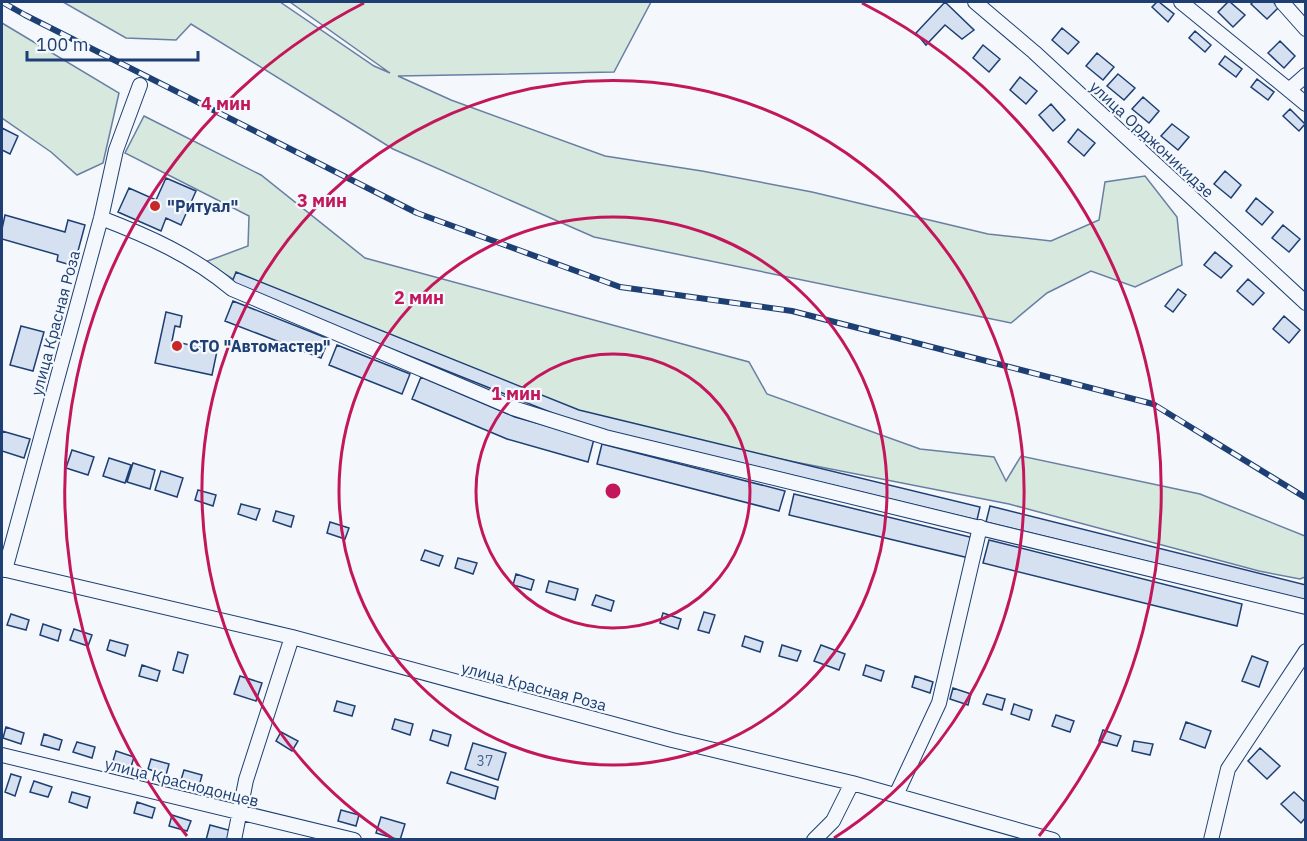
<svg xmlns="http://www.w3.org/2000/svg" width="1307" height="841" font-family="'IBM Plex Sans',sans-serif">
	<rect width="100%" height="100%" fill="#f4f7fb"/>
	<path fill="#d7e8df" stroke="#687fa3" stroke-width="1.5" d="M63,2H280L374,66L390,73L290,2H651L614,72L398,76L451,100L605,156L702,171L812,192L988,234L1051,241L1099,220L1105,182L1145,176L1177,217L1182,265L1135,287L1091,271L1047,293L1011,323L594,237L393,149L191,24L176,40L126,38Z
		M2,23L119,93L103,163L77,175L51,152L2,118Z
		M144,116L261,175L365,258L749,362L767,394L920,449L994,457L1006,481L1021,456L1200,494L1305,536V577L1300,579L1259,571L1009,504L582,420L233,279L205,262L248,246L249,216L125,153Z"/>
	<path fill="#d5e0f0" stroke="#1d3f73" stroke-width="1.5" d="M945,2L974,30L962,39L945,25L926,45L916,33Z
		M1157,2H1159L1174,14L1168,22L1152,7Z
		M1228,2H1230L1245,15L1233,27L1218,12Z
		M1253,2H1273L1279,7L1267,19L1251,4Z
		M1062,28L1079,42L1068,54L1052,40Z
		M1195,31L1211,45L1205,52L1189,38Z
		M1280,41L1295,56L1284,68L1268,53Z
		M983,45L1000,59L989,72L973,58Z
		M1097,53L1114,67L1103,80L1086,66Z
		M1225,56L1242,69L1236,77L1219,64Z
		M1118,74L1135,88L1124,100L1107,86Z
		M1020,77L1037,91L1026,104L1010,90Z
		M1257,79L1274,92L1268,100L1251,87Z
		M1143,97L1159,111L1149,123L1132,109Z
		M1051,104L1065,120L1053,131L1039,115Z
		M1290,109L1305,124L1299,131L1283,116Z
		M1172,124L1189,137L1178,150L1161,136Z
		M2,128L18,136L10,154L2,150Z
		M1078,129L1095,143L1084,156L1068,142Z
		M1225,171L1241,185L1231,198L1214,184Z
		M166,178L196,191L181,225L166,218L161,231L118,212L129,188L156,200Z
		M1256,198L1273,212L1262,225L1246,211Z
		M5,215L65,232L68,220L85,225L74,266L57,261L58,255L2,239V229Z
		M1283,225L1300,239L1289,252L1272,238Z
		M1215,252L1232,266L1221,278L1204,265Z
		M236,272L579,410L980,507L977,520L604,430L560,416L231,285Z
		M1248,279L1264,293L1253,305L1237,291Z
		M1178,289L1186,295L1173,312L1165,306Z
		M233,301L329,339L321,358L225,321Z
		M166,312L182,316L180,327L175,326L172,341L217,351L212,375L155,363Z
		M1284,316L1300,330L1289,343L1273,329Z
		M21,326L44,332L33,371L10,365Z
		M337,345L410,374L402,394L329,365Z
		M421,377L515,417L594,439L588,462L507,439L412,399Z
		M2,431L30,439L24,458L2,451Z
		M602,444L785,491L779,511L597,464Z
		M72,450L94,457L88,475L66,468Z
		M109,458L131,465L125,483L103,476Z
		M133,463L155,470L150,489L127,482Z
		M161,471L183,478L177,497L155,490Z
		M198,490L216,495L213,506L195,500Z
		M794,494L974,538L969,558L789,515Z
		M241,504L260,509L256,520L238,514Z
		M990,506L1306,585V600L986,522Z
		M276,511L294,516L291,527L273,521Z
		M330,522L349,528L345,539L327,533Z
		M989,540L1242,604L1237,626L983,563Z
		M425,550L443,556L439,566L421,560Z
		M458,558L477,563L473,574L455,568Z
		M516,574L534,580L531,590L513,585Z
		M549,581L578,589L575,600L546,592Z
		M596,595L614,601L611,611L592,605Z
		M704,612L715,615L709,633L698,630Z
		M663,613L681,619L678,629L660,623Z
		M11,614L29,620L26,630L7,625Z
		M43,624L61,630L58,641L40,635Z
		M74,629L92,635L88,646L70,640Z
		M745,636L763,642L760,652L742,646Z
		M110,640L128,645L125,656L107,650Z
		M782,645L801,651L797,661L779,656Z
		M821,645L845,654L839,670L814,661Z
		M178,652L188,655L183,673L173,670Z
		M1252,656L1268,662L1259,687L1242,681Z
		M142,665L160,671L157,681L139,676Z
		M866,665L884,671L881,681L863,675Z
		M240,676L262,683L256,701L234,694Z
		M915,676L933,682L930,693L912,687Z
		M953,688L971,694L968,705L950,699Z
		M987,694L1005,699L1002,710L983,704Z
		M337,701L355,706L352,716L334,711Z
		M1014,704L1032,710L1029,720L1011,714Z
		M1056,715L1074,721L1070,732L1052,726Z
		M395,719L413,724L410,735L392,729Z
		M1186,722L1211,731L1205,748L1180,739Z
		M6,727L24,733L21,744L3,738Z
		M433,730L451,735L448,746L430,740Z
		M1103,730L1121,736L1117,746L1099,741Z
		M281,732L298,741L292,751L276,741Z
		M44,734L62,740L59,750L41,745Z
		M1134,741L1153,744L1150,755L1132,751Z
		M77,742L95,747L92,758L73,752Z
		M473,743L506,753L498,780L465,769Z
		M1260,748L1280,766L1267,779L1248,761Z
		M116,751L134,757L131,767L113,761Z
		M151,759L169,764L166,775L148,769Z
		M184,770L202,775L199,786L181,780Z
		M451,772L498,787L495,799L447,783Z
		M11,774L21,777L15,796L5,792Z
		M34,781L52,787L48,797L30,792Z
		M72,792L90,797L87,808L69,802Z
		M1294,792L1306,803V817L1301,823L1281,804Z
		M137,802L155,808L152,818L134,813Z
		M341,810L359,815L356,826L338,821Z
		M172,815L191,821L187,831L169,826Z
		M381,817L405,824L400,840L376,833Z
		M210,825L232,831L230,840H206Z"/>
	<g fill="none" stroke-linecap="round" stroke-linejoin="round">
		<defs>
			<path id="minor" d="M975,2L1034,52L1306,303
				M1181,2L1289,90
				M1282,2L1306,29
				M1306,75L1289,90L1306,104
				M101,218C148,236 193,256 232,289L513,408L605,437L1306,607
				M2,569L292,637L672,740L852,783L1053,840
				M5,570L101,218L116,150L140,85
				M2,755L354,840
				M896,795L939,703L980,527
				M234,840L246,780L292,637
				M814,840L833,821L852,783
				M1211,840L1228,769L1306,651"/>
		</defs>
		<use href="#minor" stroke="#1d3f73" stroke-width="16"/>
		<use href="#minor" stroke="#f4f7fb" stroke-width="14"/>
		<defs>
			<path id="rail" d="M2,2L25,15L417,213L620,287L792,311L1153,404L1306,498"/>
		</defs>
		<use href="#rail" stroke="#1d3f73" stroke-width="6"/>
		<use href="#rail" stroke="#f4f7fb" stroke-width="4" stroke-dasharray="11" stroke-linecap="butt"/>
	</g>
	<g fill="none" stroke="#c2185b" stroke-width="3">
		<circle cx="613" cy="491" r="137"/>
		<circle cx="613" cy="491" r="274"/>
		<path d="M392 838A411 411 0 1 1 834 838"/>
		<path d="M187 836A548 548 0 0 1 364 3M862 3A548 548 0 0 1 1039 836"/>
	</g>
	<g fill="#c62828" stroke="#f4f7fb" stroke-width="2">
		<circle cx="155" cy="206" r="6"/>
		<circle cx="177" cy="346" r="6"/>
	</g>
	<g text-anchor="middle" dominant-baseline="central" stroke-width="4.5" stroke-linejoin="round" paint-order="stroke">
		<g font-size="14" fill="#4b6792">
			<text x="485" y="761">37</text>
		</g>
		<g font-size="16" fill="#1d3f73" stroke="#f4f7fb">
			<text transform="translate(1152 139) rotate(43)">улица Орджоникидзе</text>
			<text transform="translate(55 323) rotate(-75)">улица Красная Роза</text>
			<text transform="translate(534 686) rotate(15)">улица Красная Роза</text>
			<text transform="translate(182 782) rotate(14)">улица Краснодонцев</text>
		</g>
		<g font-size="16" font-weight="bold" fill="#1d3f73" stroke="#f4f7fb" text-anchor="start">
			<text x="167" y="206">"Ритуал"</text>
			<text x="189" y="346">СТО "Автомастер"</text>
		</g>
	</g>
	<circle cx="613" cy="491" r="9" fill="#c2185b" stroke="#f4f7fb" stroke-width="3"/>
	<g font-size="18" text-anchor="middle" font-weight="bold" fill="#c2185b" stroke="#f4f7fb" stroke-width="4.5" stroke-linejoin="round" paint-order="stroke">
		<text x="226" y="110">4 мин</text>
		<text x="322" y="207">3 мин</text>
		<text x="419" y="304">2 мин</text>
		<text x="516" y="400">1 мин</text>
	</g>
	<rect width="1307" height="841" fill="none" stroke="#1d3f73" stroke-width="6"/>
	<path d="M27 51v9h171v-9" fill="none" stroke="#1d3f73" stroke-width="3"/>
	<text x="36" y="51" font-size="18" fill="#1d3f73" stroke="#f4f7fb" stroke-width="4.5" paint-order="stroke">100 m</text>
</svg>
